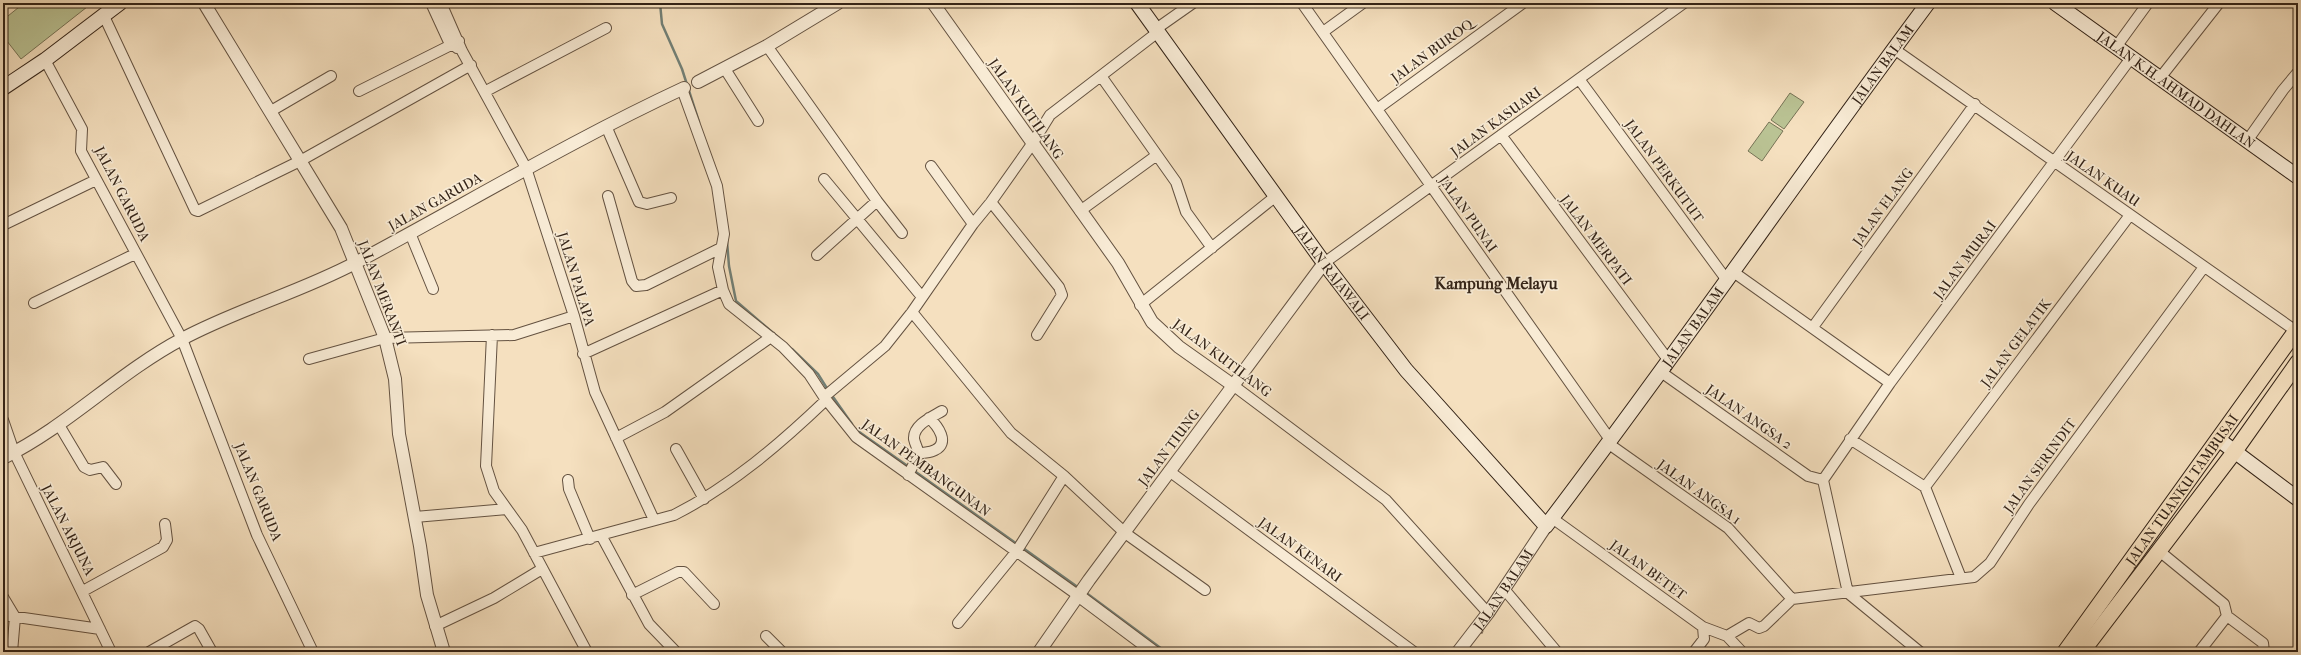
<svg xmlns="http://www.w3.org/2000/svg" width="2301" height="655" font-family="'IM FELL French Canon',serif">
	<rect width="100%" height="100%" fill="#f5e0bf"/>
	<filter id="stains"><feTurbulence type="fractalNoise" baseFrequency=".005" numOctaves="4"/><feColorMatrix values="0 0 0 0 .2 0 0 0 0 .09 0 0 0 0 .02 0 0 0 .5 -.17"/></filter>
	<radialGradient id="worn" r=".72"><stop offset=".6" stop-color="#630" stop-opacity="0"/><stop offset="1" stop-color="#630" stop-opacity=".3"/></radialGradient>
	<path fill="#bac394" stroke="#767356" d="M24,3H84L87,7L21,59L3,36V20Z
		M1790,93L1804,102L1784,129L1771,120Z
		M1769,122L1783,131L1762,161L1748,151Z"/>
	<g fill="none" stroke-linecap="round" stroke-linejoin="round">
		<path stroke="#727f75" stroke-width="2.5" d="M660,3L662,24L682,69L699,122
			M727,241L729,266L736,301L779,338
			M792,349L818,374L828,390
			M831,394L852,424
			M855,429L909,467
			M913,470L1017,544
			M1023,548L1079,588
			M1085,592L1166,652"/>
		<defs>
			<path id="minor" d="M431,3L448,40L457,48
				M441,3L462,51L526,168L574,316L595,392L654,520
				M1302,3L1611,441
				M103,14L195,210L198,211L300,161L471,65
				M1156,29L1193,3
				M1323,32L1363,3
				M767,46L877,201L902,233
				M2116,47L2148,3
				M1894,49L2296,331
				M45,60L82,129L81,151L182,339L257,535L313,652
				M725,69L758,121
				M1101,76L1176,182L1186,212L1212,248
				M2160,78L2219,3
				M1579,79L1726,279
				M682,89L717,186L724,234L718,267L723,290L729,304L783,347L809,374L824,397L856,437L1079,596
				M359,91L459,41
				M486,91L606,28
				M1377,109L1523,3
				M271,111L331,76
				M606,126L639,202L647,204L671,198
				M1501,135L1669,361
				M2247,141L2283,90L2298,72
				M931,166L973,224
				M824,179L922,297
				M608,196L632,281L636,286L646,285L721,248
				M991,202L1059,287L1062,295L1037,335
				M1080,211L1157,155
				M3,225L96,180
				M410,233L433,289
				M817,255L877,201
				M1324,263L1684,3
				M1732,271L1890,383
				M34,303L135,254
				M1140,305L1276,196
				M912,312L1011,433L1064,476L1125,533L1205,590
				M1813,327L1975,104
				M492,335L486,466L494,491L522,530L587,652
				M583,354L723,290
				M309,359L385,338L514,335L574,316
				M1661,372L1808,476L1823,480
				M1234,386L1386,500L1488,613
				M824,397L885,346L912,312L973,224L991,202L1032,144L1050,115L1158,32
				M3,420L14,452L111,652
				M59,425L84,467L90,470L103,467L116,484
				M616,438L665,412L771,337
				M1850,439L1925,487L1961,578
				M1609,444L1728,528L1792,599L1974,577L1990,563L2029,504L2204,267
				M676,449L704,499
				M919,454C924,452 930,453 935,450C950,443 938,426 929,418
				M1169,471L1414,652
				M908,475L919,454C918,449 915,444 914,439C913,425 932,417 942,411
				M568,480L569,489L590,539
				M1823,480L1890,383L2131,58
				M1823,480L1848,593L1920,652
				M1925,487L2130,215
				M415,517L507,509
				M1552,518L1703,627L1704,639L1694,652
				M601,535L649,624L676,652
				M2158,550L2224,604L2227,616L2263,643L2264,652
				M534,553L674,515C731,486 780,444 826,400
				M1504,589L1557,652
				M83,591L163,547L167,540L165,524
				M632,595L678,572H684L714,604
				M3,597L15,617L12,652
				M3,615L100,629
				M958,623L1016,552L1064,476
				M435,626L494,598L542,569
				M1703,627L1727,636L1749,623L1759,628L1764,626L1792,599
				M766,636L782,652
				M1727,636L1742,652
				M149,652L195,626L199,629L212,652
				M2199,652L2227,616"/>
			<g id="tertiary">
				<path d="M204,3L341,228L385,338L395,379L399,434L420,546L427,595L444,652"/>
				<path d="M933,3L1118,263L1152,322L1179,347L1234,386"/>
				<path d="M698,82L767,46L838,3"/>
				<path d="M3,458C68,426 118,373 182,339C238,309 301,292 357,262C466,204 572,140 684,88"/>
				<path d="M1079,596L1154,652"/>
				<path d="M1039,652L1089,580L1324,263"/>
				<path id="s1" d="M1458,652L1488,613L1546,526"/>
			</g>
			<g id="secondary">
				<path id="s2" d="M1137,3L1324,263L1406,370L1546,526C1677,354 1799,176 1928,3"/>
				<path id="s3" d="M2055,3L2298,177"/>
				<path d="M3,88L45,60L120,3"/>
				<path d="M2218,439L2298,499"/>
			</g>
			<g id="primary">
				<path id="s4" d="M2065,652L2298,328"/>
				<path d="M2082,652L2235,451L2298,362"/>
			</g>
		</defs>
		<use href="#minor" stroke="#645241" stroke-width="12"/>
		<use href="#tertiary" stroke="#645241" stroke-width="14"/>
		<use href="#secondary" stroke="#332317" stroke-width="16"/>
		<use href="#primary" stroke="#332317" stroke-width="17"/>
		<use href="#minor" stroke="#f8ebd5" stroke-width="10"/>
		<use href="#tertiary" stroke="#f8ebd5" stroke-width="12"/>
		<use href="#secondary" stroke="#f8ebd5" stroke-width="14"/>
		<use href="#primary" stroke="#f5e0bf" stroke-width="15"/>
	</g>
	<g text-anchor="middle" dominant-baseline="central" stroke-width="3.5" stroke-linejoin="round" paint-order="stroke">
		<g font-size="14" fill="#332317" stroke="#f8ebd5">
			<text transform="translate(1432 51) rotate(-36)">JALAN BUROQ</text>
			<text stroke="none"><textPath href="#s2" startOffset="1236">JALAN BALAM</textPath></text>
			<text stroke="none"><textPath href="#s3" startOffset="149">JALAN K.H. AHMAD DAHLAN</textPath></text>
			<text transform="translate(1026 109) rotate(55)">JALAN KUTILANG</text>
			<text transform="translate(1496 122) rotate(-36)">JALAN KASUARI</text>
			<text transform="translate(1664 171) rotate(54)">JALAN PERKUTUT</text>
			<text transform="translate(2103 179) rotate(35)">JALAN KUAU</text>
			<text transform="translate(122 194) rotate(63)">JALAN GARUDA</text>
			<text transform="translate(435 202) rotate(-29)">JALAN GARUDA</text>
			<text transform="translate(1883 207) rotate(-54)">JALAN ELANG</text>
			<text transform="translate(1468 214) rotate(55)">JALAN PUNAI</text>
			<text transform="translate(1596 240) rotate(53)">JALAN MERPATI</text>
			<text transform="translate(1965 260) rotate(-53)">JALAN MURAI</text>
			<text stroke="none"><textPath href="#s2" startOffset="333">JALAN RAJAWALI</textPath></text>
			<text transform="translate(576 279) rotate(73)">JALAN PALAPA</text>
			<text transform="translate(382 293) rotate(69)">JALAN MERANTI</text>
			<text stroke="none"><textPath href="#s2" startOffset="912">JALAN BALAM</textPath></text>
			<text transform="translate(2016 343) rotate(-53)">JALAN GELATIK</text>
			<text transform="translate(1222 358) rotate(37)">JALAN KUTILANG</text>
			<text transform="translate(1749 417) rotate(35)">JALAN ANGSA 2</text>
			<text transform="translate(1169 448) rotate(-53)">JALAN TIUNG</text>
			<text transform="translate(2040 466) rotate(-54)">JALAN SERINDIT</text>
			<text transform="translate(926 468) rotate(36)">JALAN PEMBANGUNAN</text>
			<text stroke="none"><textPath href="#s4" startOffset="200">JALAN TUANKU TAMBUSAI</textPath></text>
			<text transform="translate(258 492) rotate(68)">JALAN GARUDA</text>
			<text transform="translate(1699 492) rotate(36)">JALAN ANGSA 1</text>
			<text transform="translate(68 530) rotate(63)">JALAN ARJUNA</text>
			<text transform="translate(1300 550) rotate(36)">JALAN KENARI</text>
			<text transform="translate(1648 570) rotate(36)">JALAN BETET</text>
			<text stroke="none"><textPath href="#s1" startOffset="77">JALAN BALAM</textPath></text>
		</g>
		<g font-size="16" font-weight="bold" fill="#332317" stroke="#f8ebd5">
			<text x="1496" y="283">Kampung Melayu</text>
		</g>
	</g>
	<rect width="2301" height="655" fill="none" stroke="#f5e0bf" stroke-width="16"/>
	<rect x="4" y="4" width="2293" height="647" fill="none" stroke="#332317" stroke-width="2"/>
	<rect x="8" y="8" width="2285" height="639" fill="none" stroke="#332317"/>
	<rect width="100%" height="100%" filter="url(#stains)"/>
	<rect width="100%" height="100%" fill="url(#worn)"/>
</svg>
